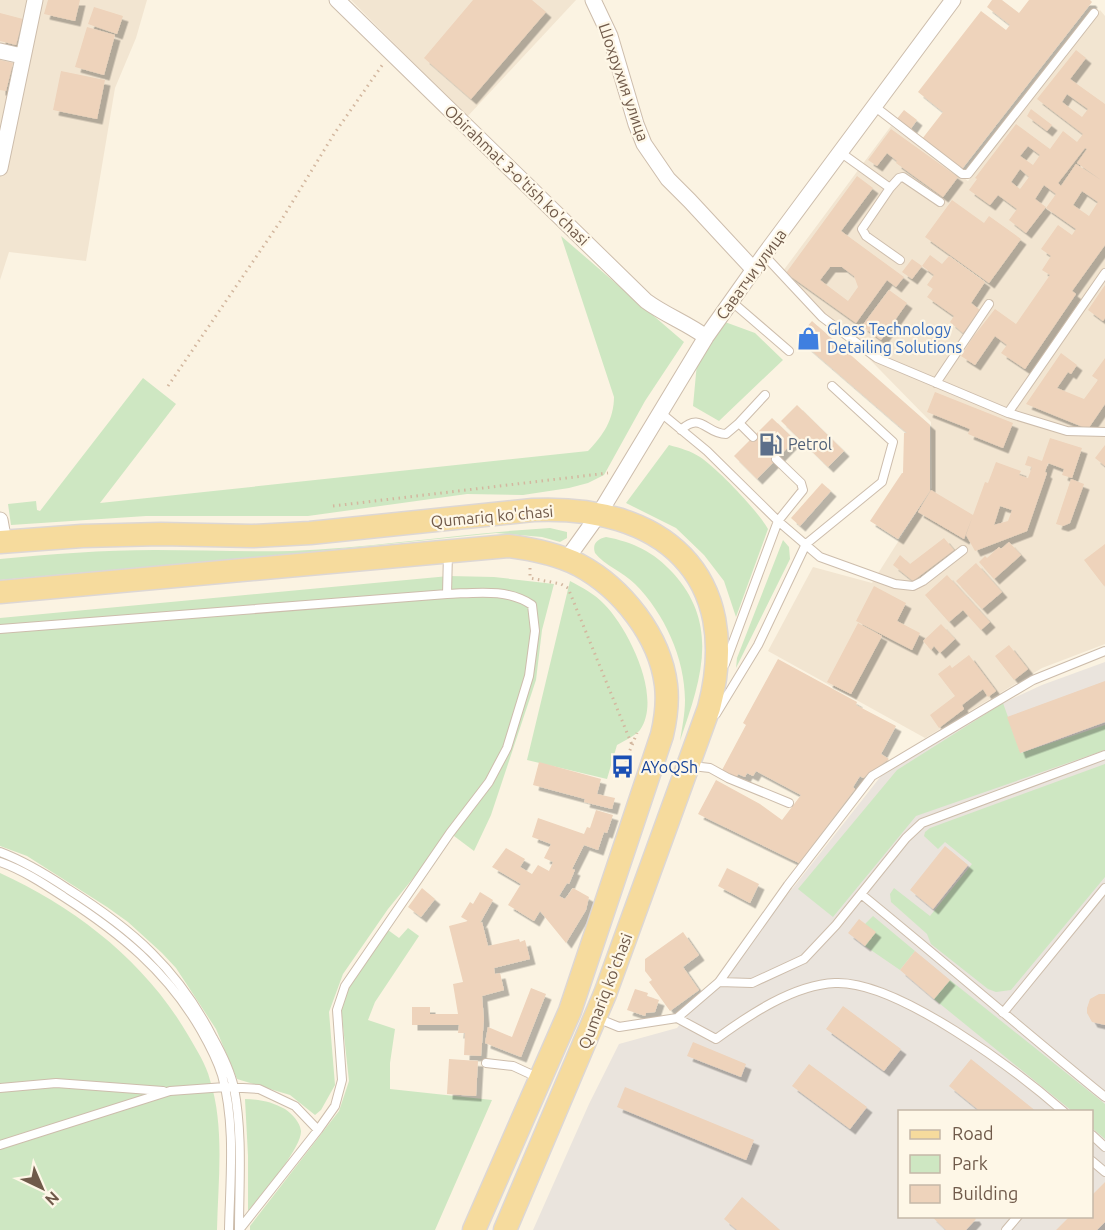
<svg xmlns="http://www.w3.org/2000/svg" width="1105" height="1230" font-family="Ubuntu,sans-serif">
	<defs>
		<filter id="shadow"><feDropShadow dx="5.5" dy="5.5" stdDeviation="0" flood-color="#0004"/></filter>
	</defs>
	<rect width="100%" height="100%" fill="#fbf3e2"/>
	<path fill="#f2e5d1" d="M0,0H147L136,38L115,88L86,261L9,252L0,280Z
		M351,0H576L467,117Z
		M1100,10L1105,16V644L1042,668L925,738L768,651L813,567L872,583L932,488L931,422L783,271L891,126L968,181Z"/>
	<path fill="#eae4dd" fill-rule="evenodd" d="M1105,662V1230H533L589,1104L619,1044L677,1028L796,884L881,776L1003,703L1042,685ZM900,1112H1092V1216H900Z"/>
	<path fill="#cee7c2" d="M561,236L684,342L645,401L604,475L588,483L569,488L523,495L467,494L308,516H146L11,525L8,504L36,501L37,510L40,511L143,378L176,404L100,503L588,451C603,436 614,419 614,397Z
		M725,322L755,333L783,360L719,421L693,406L697,363Z
		M669,445C680,448 691,451 700,457C718,469 758,511 768,529L736,617L724,581L704,555L676,528L626,503Z
		M550,528L567,532V538L560,542L542,537L496,533L291,554L0,580V559C51,554 103,550 155,550C200,550 246,552 291,551C378,547 464,533 550,528Z
		M606,537C633,542 654,552 673,573C721,626 700,682 680,741C682,728 685,714 685,700C685,658 664,613 635,584C623,572 604,565 595,553C592,544 597,539 606,537Z
		M783,540L789,547L790,559L736,668L737,658Z
		M449,576L494,577L554,584L542,630L536,680L491,815L474,851L450,833L388,909L343,974L329,1012L335,1085L321,1110L315,1115L290,1095L237,1079L216,1029L176,968L162,953L128,922L107,907L27,856L0,846V618Z
		M570,581C581,587 595,594 604,604C628,628 663,697 640,730C635,736 624,741 617,745L607,779L527,760Z
		M1003,703L1021,753L1105,725V750L916,816L833,917L798,889L897,770Z
		M1105,764V877L1011,990L996,992L988,989L931,944L927,934L891,902L890,894L894,888L930,916L972,864L945,842L938,849L924,836L925,832L930,828Z
		M0,873C76,908 145,961 188,1035C196,1049 206,1064 210,1080C225,1127 218,1181 217,1230H0Z
		M873,916L915,951L900,970L865,946V924Z
		M408,928L419,936L375,1002L368,1020L395,1029L390,1063V1089L492,1100L435,1230H250V1226L339,1111L349,1081L341,1008L349,985L388,930L399,938Z
		M950,980L1105,1104V1139L1092,1128V1112L1072,1111L934,999Z
		M245,1099C259,1099 273,1102 285,1109C292,1114 300,1122 301,1131C302,1148 260,1197 248,1211V1156Z"/>
	<path fill="#eed3bb" fill-rule="evenodd" filter="url(#shadow)" d="M48,0H80L75,21L44,14Z
		M473,0H532L546,12L471,99L424,58Z
		M992,0H1002L1019,13L1029,0H1090L1092,2L962,169L922,139L943,112L918,92L981,11L1006,30L1010,25L987,7Z
		M94,7L123,16L117,34L88,24Z
		M0,13L23,19L16,45L0,41Z
		M87,27L115,35L104,75L75,67Z
		M1076,50L1086,58L1070,79L1105,104V245L1072,291L1076,294L1025,369L1001,353L1007,345L995,336L975,365L961,356L973,337L995,309L1016,324L1050,275L1042,270L1051,256L1041,249L1058,225L1072,235L1076,229L1046,208L1056,194L1044,185L1035,199L1046,207L1026,233L1009,220L1017,209L998,195L990,205L969,190L977,179L975,178L1016,124L1050,149L1063,131L1077,142L1083,134L1037,99ZM1067,94L1088,109L1082,117L1062,102ZM1028,146L1040,155L1033,165L1020,156ZM1085,148L1087,149L1077,163L1101,180L1076,164L1061,186L1058,183ZM1020,169L1029,177L1020,189L1011,182ZM1082,191L1098,202L1089,216L1073,205Z
		M0,60L13,63L6,91L0,90Z
		M61,71L105,80L97,119L53,110Z
		M1031,109L1052,125L1047,131L1027,116Z
		M904,110L917,120L910,130L896,120Z
		M891,129L958,177L943,197L896,163L897,161L887,153L877,166L868,160Z
		M857,176L873,188L841,231L904,277L896,287L887,280L856,323L786,273ZM830,267H842L854,276L858,287L848,301L820,280Z
		M952,200L984,223L989,216L1021,239L989,283L925,237Z
		M930,255L942,264L949,256L985,282L971,303L980,310L963,333L950,322L954,316L927,297L933,289L927,285L934,275L922,266Z
		M912,259L922,266L912,279L902,272Z
		M1105,285V318L1103,321L1088,310Z
		M889,290L907,303L881,340L862,326Z
		M812,321L930,425V491L898,539L870,521L902,473H903L904,433H907L797,338Z
		M1061,353L1077,365L1071,374L1068,372L1057,388L1084,399L1098,380L1092,376L1105,358V404L1088,429L1026,404Z
		M935,392L1013,423L1003,448L968,434L970,429L927,412Z
		M797,405L844,451L828,467L781,421Z
		M772,418L795,440L757,479L734,456Z
		M1050,438L1082,448L1072,478L1062,475L1064,469L1048,463L1045,472L1047,473L1027,531L975,551L966,535L972,518L964,539L918,512L931,490L973,515L985,482L988,483L996,462L1021,471L1019,475L1028,478L1032,467L1025,465L1028,456L1042,461ZM1000,506L1012,510L1008,521L994,525Z
		M1105,445V466L1095,458Z
		M1071,479L1084,484L1070,523L1063,526L1056,524Z
		M822,483L831,491L800,526L791,518Z
		M944,538L954,550L913,581L893,565L900,555L910,564Z
		M1009,542L1021,555L994,579L979,562L985,556L987,558L999,547L1001,549Z
		M1105,544V585L1104,586L1084,560Z
		M976,563L1002,592L982,609L956,581Z
		M947,575L990,622L981,630L963,610L949,622L925,595Z
		M874,586L906,603L897,621L920,633L912,650L856,621Z
		M858,623L882,636L851,694L827,682Z
		M941,624L955,639L940,653L934,646L931,650L923,641Z
		M1009,645L1028,669L1014,680L995,656Z
		M969,655L996,691L988,697L983,689L962,705L964,709L939,728L930,715L955,696L938,674L950,665L952,668Z
		M778,659L857,702L856,705L896,726L881,754L889,759L863,778L860,776L853,787L855,789L799,863L698,814L716,780L760,804L782,820L801,795L756,771L753,776L747,773L745,777L738,774L736,778L722,770L746,725L743,723Z
		M1105,681V722L1020,753L1007,717Z
		M539,762L601,779L597,794L615,798L612,809L584,802L585,799L533,785Z
		M596,810L613,815L607,833L604,832L598,850L584,845L572,869L575,870L569,884L567,883L559,896L565,899L573,888L589,897L586,910L566,943L540,911L534,921L508,905L521,884L492,867L506,848L525,859L520,867L532,874L538,865L549,871L553,862L544,858L551,844L532,837L538,818L584,834L587,827L590,828Z
		M945,846L968,865L933,909L910,890Z
		M727,868L759,884L750,903L718,886Z
		M422,888L435,899L421,917L408,907Z
		M480,892L493,900L480,923L482,922L488,946L519,939L520,942L525,940L530,959L494,968L495,974L500,973L504,990L482,996L484,1019L481,1056L464,1055L465,1033H458L459,1025H412V1007H430V1014H458L453,984L463,982L449,926L468,921L461,917L470,902L473,904Z
		M859,919L876,932L865,946L848,933Z
		M683,932L699,955L683,967L699,990L670,1011L649,982L652,980L645,971V959Z
		M915,951L950,980L934,999L900,970Z
		M531,988L546,994L521,1057L485,1043L488,1027L512,1037Z
		M635,989L648,993L647,996L659,1000L655,1012L646,1013L645,1016L627,1010Z
		M1099,994H1105V1025L1092,1022L1087,1013V1008L1090,999Z
		M843,1006L901,1049L884,1071L826,1029Z
		M693,1042L746,1064L741,1077L687,1056Z
		M449,1059L478,1061L476,1096L447,1094Z
		M971,1059L1037,1112H981L949,1086Z
		M809,1064L867,1107L850,1129L792,1086Z
		M625,1087L754,1140L746,1160L617,1107Z
		M1105,1182V1222L1097,1230H1056L1070,1216H1092V1195Z
		M742,1197L780,1230H737L724,1219Z
		M931,1216H974L976,1219L966,1230H946Z"/>
	<g fill="none" stroke-linecap="round" stroke-linejoin="round">
		<defs>
			<path id="lane" d="M874,106L957,170L962,174H968L1094,13
				M840,152L890,188L862,229L866,236L900,260
				M890,188L899,178L903,177L940,202
				M764,255L822,317L877,358L1008,413L1067,431L1105,432
				M731,301L789,351
				M936,383L989,304
				M661,413L707,451L778,521L820,557L895,584L913,586L923,581L963,550
				M1008,413L1105,273
				M739,423L765,395
				M681,430C701,411 706,434 726,434L739,423L753,437
				M447,594L448,553
				M0,629L447,594C476,593 507,588 532,605L535,631L529,676L507,748L489,782L450,833L345,986L337,1010L342,1080L335,1106L318,1130L239,1230
				M725,664L778,521L803,490L801,483L776,459
				M716,714L758,645L806,544L882,482L893,442L832,386
				M692,766L710,768L728,778L789,803
				M0,852C24,861 47,875 68,889C133,930 178,969 213,1038C222,1054 230,1070 234,1088C243,1135 239,1183 239,1230
				M0,862C23,870 44,884 64,897C120,933 167,971 201,1030C209,1044 217,1059 222,1075C236,1125 230,1179 229,1230
				M861,894C943,961 1023,1030 1105,1097
				M719,982L752,983L804,959L836,925L906,838L922,823L1105,755
				M1003,1013L1105,888
				M597,1018L619,1027L677,1018L719,982L788,885L872,776L1033,680L1105,651
				M677,1018L716,1039C749,1015 793,985 835,983C897,980 1017,1071 1064,1112
				M486,1063L513,1066L539,1078
				M0,1088L56,1083L163,1091
				M1092,1135L1105,1147
				M0,1145L170,1091L225,1087L259,1089L295,1106L318,1130
				M1092,1161L1105,1172
				M1006,1230L1018,1216"/>
			<path id="street" d="M337,0L646,301C665,315 687,323 706,337
				M593,0L610,36L636,124L644,144L668,179L690,201L754,270
				M0,51L22,56
				M0,168L35,0
				M0,520L4,542
				M566,560L599,514L706,337L764,255L953,0"/>
			<path id="primary" d="M0,542L82,536L161,534L252,536L310,533L533,510C661,504 744,574 709,708L605,994L505,1230
				M0,592L508,546C532,549 557,554 579,565C622,588 660,636 666,685C668,702 666,718 662,735L570,1011L474,1230"/>
		</defs>
		<use href="#lane" stroke="#cdbdac" stroke-width="10"/>
		<use href="#street" stroke="#cdbdac" stroke-width="17"/>
		<use href="#primary" stroke="#ddd7d4" stroke-width="25"/>
		<path stroke="#d3b79f" stroke-width="3" stroke-dasharray="1.5 4.5" stroke-linecap="butt" d="M168,386L282,219L334,134L383,64
			M333,506L608,473
			M530,568V578L561,584L568,588L632,745
			M623,767L637,733"/>
		<use href="#lane" stroke="#fff" stroke-width="8"/>
		<use href="#street" stroke="#fff" stroke-width="15"/>
		<use href="#primary" stroke="#f6db9d" stroke-width="22"/>
	</g>
	<defs>
		<symbol id="shop-bare" viewBox="-9 -9 18 18"><path d="M-5-2.5h2.3a2.7 3.5 0 0 1 5.4 0H5L5.5 6h-11ZM-1.5-2.5h3a1.5 2.3 0 0 0-3 0Z" fill="#3f7fe0" stroke="#fef7e7" stroke-width="2.5" paint-order="stroke"/></symbol>
		<symbol id="fuel-bare" viewBox="-9 -9 18 18"><path d="M-5.5-6h7V0h2V4h1.3V-2.5L3-4.5l.8-.8L6-3V5H2.5V1h-1V6h-7ZM-4.2-4.7v3.2H.2V-4.7Z" fill="#5c6f8a" stroke="#fef7e7" stroke-width="2.5" paint-order="stroke"/></symbol>
		<symbol id="bus-bare" viewBox="-9 -9 18 18"><path d="M-5-6H5V4H4V6H2V4H-2V6H-4V4H-5ZM-3.5-4V0h7V-4ZM-3.5 1.2v1.5H-2V1.2ZM2 1.2v1.5H3.5V1.2Z" fill="#1a4fb4" stroke="#fef7e7" stroke-width="2.5" paint-order="stroke"/></symbol>
	</defs>
	<g fill-rule="evenodd">
		<use href="#shop-bare" x="792" y="322" width="33" height="33"/>
		<use href="#fuel-bare" x="754" y="428" width="33" height="33"/>
		<use href="#bus-bare" x="606" y="750" width="33" height="33"/>
	</g>
	<g text-anchor="middle" dominant-baseline="central" stroke-width="4.5" stroke-linejoin="round" paint-order="stroke">
		<g font-size="16" fill="#705a4a" stroke="#fef7e7">
			<text transform="translate(624 82) rotate(71)">Шохрухия улица</text>
			<text transform="translate(517 175) rotate(44)">Obirahmat 3-o'tish ko'chasi</text>
			<text transform="translate(751 274) rotate(-54)">Саватчи улица</text>
			<text transform="translate(492 516) rotate(-5)">Qumariq ko'chasi</text>
			<text transform="translate(605 991) rotate(-69)">Qumariq ko'chasi</text>
		</g>
		<g font-size="16" fill="#366cbe" stroke="#fef7e7" text-anchor="start">
			<text x="827" y="329">Gloss Technology<tspan x="827" dy="18">Detailing Solutions</tspan></text>
		</g>
		<g font-size="16" fill="#4e5e75" stroke="#fef7e7" text-anchor="start">
			<text x="788" y="444">Petrol</text>
		</g>
		<g font-size="16" fill="#164399" stroke="#fef7e7" text-anchor="start">
			<text x="641" y="767">AYoQSh</text>
		</g>
	</g>
	<rect x="898" y="1110" width="195" height="108" fill="#fef7e7" stroke="#c5b8a8" stroke-width="1.5"/>
	<rect x="910" y="1130" width="30" height="9" fill="#f6db9d" stroke="#c5b8a8" stroke-width="1.5"/>
	<text x="952" y="1140" font-size="18" fill="#705a4a">Road</text>
	<rect x="910" y="1155" width="30" height="18" fill="#cee7c2" stroke="#c5b8a8" stroke-width="1.5"/>
	<text x="952" y="1170" font-size="18" fill="#705a4a">Park</text>
	<rect x="910" y="1185" width="30" height="18" fill="#eed3bb" stroke="#c5b8a8" stroke-width="1.5"/>
	<text x="952" y="1200" font-size="18" fill="#705a4a">Building</text>
	<g transform="translate(42 1188) rotate(136)" stroke="#fef7e7" stroke-width="4.5" paint-order="stroke">
	<path d="M0-4.5L10 22L0 15L-10 22Z" fill="#705a4a"/>
	<text y="-9" font-size="16" font-weight="bold" text-anchor="middle" fill="#705a4a">N</text>
	</g>
</svg>
